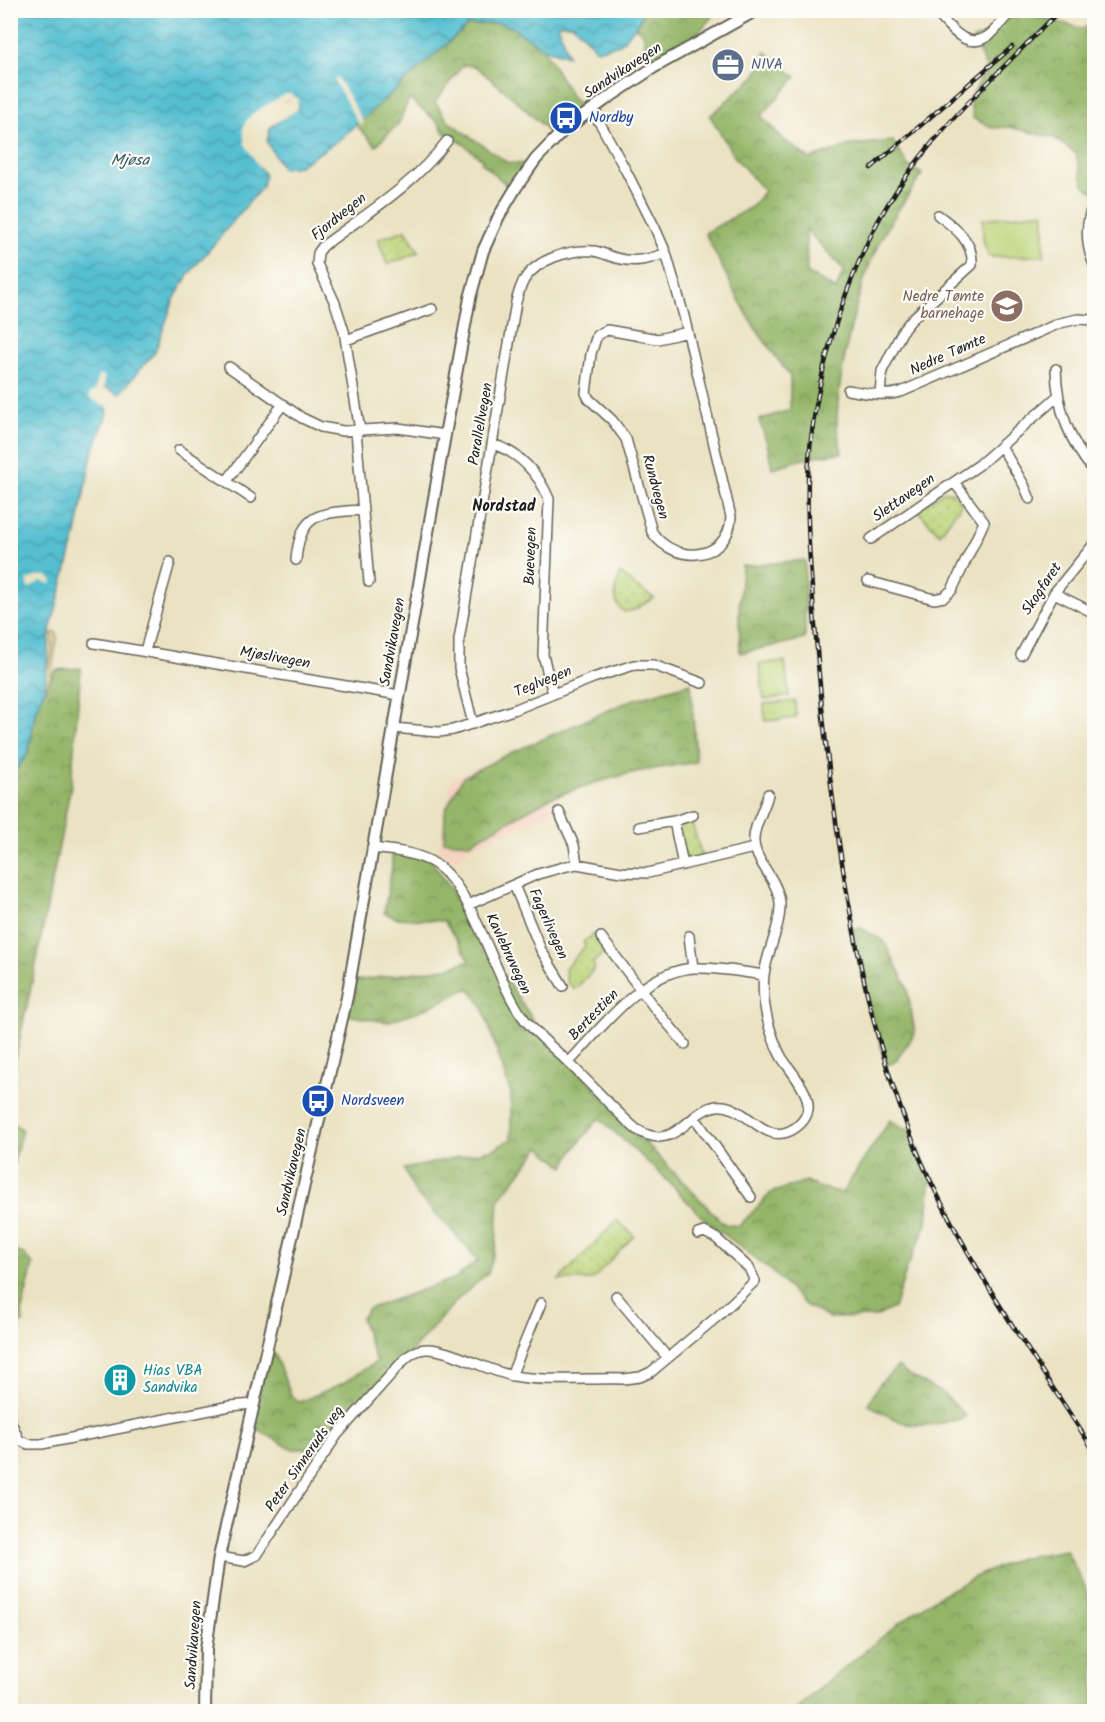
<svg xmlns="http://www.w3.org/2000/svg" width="1105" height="1722" font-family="Kalam,sans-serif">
	<defs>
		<pattern id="forest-crowns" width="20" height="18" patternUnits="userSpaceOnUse" patternTransform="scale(1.5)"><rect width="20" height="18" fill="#95b669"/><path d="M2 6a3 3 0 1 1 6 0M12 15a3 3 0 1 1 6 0" fill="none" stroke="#799356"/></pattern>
		<pattern id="sand-dots" width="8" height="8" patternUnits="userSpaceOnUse" patternTransform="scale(1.5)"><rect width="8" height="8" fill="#eeda9e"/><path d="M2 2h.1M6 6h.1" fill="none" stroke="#ccba88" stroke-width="1.8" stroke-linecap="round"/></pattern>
		<pattern id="park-dots" width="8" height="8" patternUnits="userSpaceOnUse" patternTransform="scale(1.5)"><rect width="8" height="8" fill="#bcd479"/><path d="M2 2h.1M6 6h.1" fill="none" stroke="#a1b568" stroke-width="1.8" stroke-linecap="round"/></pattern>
		<pattern id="water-waves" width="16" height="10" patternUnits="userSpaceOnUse" patternTransform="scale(1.5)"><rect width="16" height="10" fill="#55bfd1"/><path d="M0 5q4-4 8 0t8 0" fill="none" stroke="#469aa9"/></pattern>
	</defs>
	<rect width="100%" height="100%" fill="#fdfcf7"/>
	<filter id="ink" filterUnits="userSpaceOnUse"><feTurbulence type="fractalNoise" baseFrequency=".0167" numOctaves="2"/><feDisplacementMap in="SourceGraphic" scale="12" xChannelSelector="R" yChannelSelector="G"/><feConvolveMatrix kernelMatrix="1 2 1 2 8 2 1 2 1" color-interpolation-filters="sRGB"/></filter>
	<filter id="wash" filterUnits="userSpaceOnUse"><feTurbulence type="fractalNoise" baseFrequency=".008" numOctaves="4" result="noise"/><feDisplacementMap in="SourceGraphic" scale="24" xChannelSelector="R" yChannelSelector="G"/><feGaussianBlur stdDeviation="1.35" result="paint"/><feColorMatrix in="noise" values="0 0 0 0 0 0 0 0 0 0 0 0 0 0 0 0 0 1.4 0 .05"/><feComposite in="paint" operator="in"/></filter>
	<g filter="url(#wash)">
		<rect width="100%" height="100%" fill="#ebe2c2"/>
		<path fill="#f4d3c0" d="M527,750L553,812L469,848L456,861L438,851L452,778Z"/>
		<path fill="url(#forest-crowns)" stroke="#586942" stroke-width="1.5" fill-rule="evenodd" d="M643,11H714V14L694,38L647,64L644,35L635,26L640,21Z
			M1016,11L1081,28L1094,26V192L1084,186L1076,154L1054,138L1009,127L992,128L973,118L970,101L986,67L973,39L983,36Z
			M499,23L512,27L543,48L573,99L587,110L552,144L545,128L511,96L475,66L463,65L435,102L448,121L508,163L535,164L514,192L481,162L483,160L458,140L444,133L439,123L409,99L399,123L376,146L356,125L468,25Z
			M766,52L796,77L761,116L783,139L810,159L851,145L893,141L908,166L922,174C908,196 892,218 880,241C858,284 838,372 837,421C836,431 840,442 842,453L814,456L772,468L767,443L759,420L790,410V376L755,328L733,289L705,233L753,206L764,191L734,156L710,116L756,75ZM806,229L844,270L836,290L807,273Z
			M805,560V639L740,653L739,609L742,566Z
			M81,668L71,785L35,968L11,1079V776L28,754L36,709L45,688L56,670Z
			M691,683L696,762L635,772L594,783L550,798L470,843L444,841L445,811L463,777L504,756L632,700Z
			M392,848L430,859L462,904L484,945L535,1023L660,1158L724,1224L739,1226L771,1193L806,1181L815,1186L842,1193L890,1120L911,1132L931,1179L935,1181L930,1184L927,1224L907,1268L894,1308L875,1317L829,1318L805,1305L773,1272L702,1217L663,1176L599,1118L575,1148L564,1167L540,1147L499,1200L496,1246L488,1273L459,1298L389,1377L318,1438L316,1449H292L253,1427L265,1361L274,1353L291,1395L300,1402L343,1383L376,1362L361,1318L368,1309L456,1278L478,1260L448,1226L416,1194L404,1169L494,1149L511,1139V1094L482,1005L469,988L427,1008L387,1022L345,1015L354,981L447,968L470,960L444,921L396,918L384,913L392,867Z
			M859,927L884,941L907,987L915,1033L895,1062L887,1065L871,1015L851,930Z
			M11,1122L22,1129L11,1173Z
			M10,1250L24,1254L33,1265L22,1310L23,1323L11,1328Z
			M898,1366L905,1373L944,1394L966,1416C955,1422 928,1426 915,1425C902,1425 878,1411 868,1404L880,1383Z
			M1066,1550L1085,1587L1094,1620V1711H795L828,1681L898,1624L937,1597L977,1576L1019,1558Z"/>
		<path fill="url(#sand-dots)" stroke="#857b5d" stroke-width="1.5" d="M52,633H56L57,638L51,675L45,691L40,692C46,673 55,653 52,633Z"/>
		<path fill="url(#park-dots)" stroke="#6c784a" stroke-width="1.5" d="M406,230L419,252L387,265L378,239Z
			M943,492H952L962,503L940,534L917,510Z
			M620,573L638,588L654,598L634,610L624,612C610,600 616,588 620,573Z
			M691,820L702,857C698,858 695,859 691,859C678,858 680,831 682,823Z
			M594,934L602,945L603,953L593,963L595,968L575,989L567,982L565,969L585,946L583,942Z
			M617,1220L634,1236L592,1280H559Z"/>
		<path fill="#bcd479" stroke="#6c784a" stroke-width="1.5" d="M1044,212V256L989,257L983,240V219Z
			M785,661L789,696L764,700L759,664Z
			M795,701L796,718L765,721L764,704Z"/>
		<path fill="url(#water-waves)" stroke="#386e76" stroke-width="1.5" d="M11,11H643L640,21L620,44L597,50L573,24H558L568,56L543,48L512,27L499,23L468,25L339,140L299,166L282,168L267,142L270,128L299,107L295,99L274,103L247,124C246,147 253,156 265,175L262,187L188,275L174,299L155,352L119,394L105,387L101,397L108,411L92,454L76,534L50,631L45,688L36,709L28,754L11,776Z"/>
		<path fill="#ebe2c2" d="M338,78L363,122L360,126L334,80Z
			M285,94H291L298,99L297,110L267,128L296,106L293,102L289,100L275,105L250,125L249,138L256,155L268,174V177L264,171L259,167L245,144L243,129L246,121L253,113Z
			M101,374L104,376V388L113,394L107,391L104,397L107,403L104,406L90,398V393L95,391L98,376Z
			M37,576H47L51,579L52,584L41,581L28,589V580Z"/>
	</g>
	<g filter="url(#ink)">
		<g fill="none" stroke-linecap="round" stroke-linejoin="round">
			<defs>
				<path id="minor" d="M934,10C951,28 968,55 993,32C1000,25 1005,17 1013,10
					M591,110L601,125L626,171L655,228L666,253L684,316L731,517C729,562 674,565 652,532L626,439L612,420L589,399L586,393L591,354L597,335L607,330L658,339L688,332
					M1094,202C1085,223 1085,243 1094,265
					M346,340L432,309
					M229,367L302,418L321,427L343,431L398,428L445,435
					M1056,369C1057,408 1069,442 1094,471
					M848,390C866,393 883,397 901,392L1060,323L1078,319L1094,320
					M880,394L882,371L903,330L912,319L972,265C974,241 954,227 938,215
					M356,431L369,582
					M360,431L344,331L335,303L317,264L318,253L323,246C366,214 414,185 447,141
					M492,444C519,452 539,474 549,499L543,655L553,694
					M1001,446L1024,485L1030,499
					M179,450L251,498
					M227,481L283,404
					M871,539L979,465L1058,396
					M296,560C300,511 321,513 363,510
					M868,581L934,599L944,597L952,590L984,522L954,482
					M1054,593L1094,613
					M94,643L399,695
					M145,651L170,562
					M1021,655L1054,593L1094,544
					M473,724L459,668V640L516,302C518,295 520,287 524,280C537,259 570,249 594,251C601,252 609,256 616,258C634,263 648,260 666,253
					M393,728L439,732L453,730L516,709L593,678L634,665H653L702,683
					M559,812L574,845L577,864
					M674,821L683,865
					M639,827L674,821L693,815
					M372,848C391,850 412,852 430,861C473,883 492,974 522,1016C536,1035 555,1049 571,1065C593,1086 613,1109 636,1129C676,1155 688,1109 717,1106C747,1103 764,1149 795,1128C825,1107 796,1079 782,1058C777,1050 773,1038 770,1029C765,1012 762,992 764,975C767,951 781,927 780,903C778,879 754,861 754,841C753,826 765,809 768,794
					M514,885L541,950L563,986
					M468,905L538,874L567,866L577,864L621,872L648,873L754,848
					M689,936L693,968
					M601,937L653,1006L685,1044
					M569,1062C602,1028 643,970 695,968C718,967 741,972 764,975
					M695,1118L751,1197
					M616,1296L668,1358
					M511,1376L541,1303
					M10,1420L19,1440L28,1444H42L230,1406L254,1404
					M219,1557L244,1561L257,1555L337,1435L403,1361C409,1355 416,1349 426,1349C448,1348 489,1372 514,1376C547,1382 589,1378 624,1379L640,1377L651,1372L718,1316L755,1281L749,1268L716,1238L704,1232L698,1234"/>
				<path id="major" d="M205,1712L206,1649L219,1557L347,997L445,435L470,298L483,251L499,216L517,186L536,159L563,131L605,100L653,68L757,10"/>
			</defs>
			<use href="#minor" stroke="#646156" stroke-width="12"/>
			<use href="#major" stroke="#646156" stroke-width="14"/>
			<use href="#minor" stroke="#fff" stroke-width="9"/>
			<use href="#major" stroke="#fff" stroke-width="10"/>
			<defs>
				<path id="rail" d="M1060,10C993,80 920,140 875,227C842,293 820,366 811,439C803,505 811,572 816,638C821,706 829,775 839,843C855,951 877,1057 920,1158C966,1262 1033,1356 1094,1451
					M871,168L1012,47"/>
			</defs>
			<use href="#rail" stroke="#1c1c1c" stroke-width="4.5"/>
			<use href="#rail" stroke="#fdfcf7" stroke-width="2" stroke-dasharray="7" stroke-linecap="butt"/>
		</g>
	</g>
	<defs>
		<symbol id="office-disc" viewBox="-11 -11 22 22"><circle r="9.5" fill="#5c6f8a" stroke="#fdfcf7"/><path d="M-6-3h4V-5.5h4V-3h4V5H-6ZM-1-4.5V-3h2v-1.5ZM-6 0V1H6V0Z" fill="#fff"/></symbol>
		<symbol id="bus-disc" viewBox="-11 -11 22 22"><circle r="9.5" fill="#1a4fb4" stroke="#fdfcf7"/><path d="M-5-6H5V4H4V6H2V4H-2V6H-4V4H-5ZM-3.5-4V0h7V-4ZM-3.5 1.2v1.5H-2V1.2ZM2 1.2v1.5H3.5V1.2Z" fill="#fff"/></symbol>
		<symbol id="school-disc" viewBox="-11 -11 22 22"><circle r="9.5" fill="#8d6e63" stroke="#fdfcf7"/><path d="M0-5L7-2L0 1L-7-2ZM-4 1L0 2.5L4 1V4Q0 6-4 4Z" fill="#fff"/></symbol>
		<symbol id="building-disc" viewBox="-11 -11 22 22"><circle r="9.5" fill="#0f9aa8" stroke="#fdfcf7"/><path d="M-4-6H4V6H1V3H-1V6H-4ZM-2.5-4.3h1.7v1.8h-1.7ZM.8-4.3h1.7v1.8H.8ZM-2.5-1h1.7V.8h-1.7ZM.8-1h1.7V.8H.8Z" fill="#fff"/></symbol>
	</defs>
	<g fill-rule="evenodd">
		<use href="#office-disc" x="709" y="46" width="38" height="38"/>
		<use href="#bus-disc" x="547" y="99" width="38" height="38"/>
		<use href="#school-disc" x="988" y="287" width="38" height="38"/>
		<use href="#bus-disc" x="299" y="1082" width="38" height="38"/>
		<use href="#building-disc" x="101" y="1361" width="38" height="38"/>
	</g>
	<g text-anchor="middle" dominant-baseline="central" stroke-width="4.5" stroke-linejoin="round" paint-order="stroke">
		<g font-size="15" fill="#4e5e75" stroke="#fdfcf7" text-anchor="start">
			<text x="751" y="65">NIVA</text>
		</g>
		<g font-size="15" fill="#1c1c1c" stroke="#fdfcf7">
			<text transform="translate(623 71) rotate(-33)">Sandvikavegen</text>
			<text transform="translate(339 217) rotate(-39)">Fjordvegen</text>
			<text transform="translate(948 355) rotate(-24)">Nedre Tømte</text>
			<text transform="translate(481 424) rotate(-80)">Parallellvegen</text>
			<text transform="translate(655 487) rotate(75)">Rundvegen</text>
			<text transform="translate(904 498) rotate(-35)">Slettavegen</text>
			<text transform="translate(531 556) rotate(-88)">Buevegen</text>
			<text transform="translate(1042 589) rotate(-56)">Skogfaret</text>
			<text transform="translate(393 642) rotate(-80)">Sandvikavegen</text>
			<text transform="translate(275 658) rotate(10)">Mjøslivegen</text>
			<text transform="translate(543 682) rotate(-22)">Teglvegen</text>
			<text transform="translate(548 924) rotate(66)">Fagerlivegen</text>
			<text transform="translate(508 954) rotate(65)">Kavlebruvegen</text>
			<text transform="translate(594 1015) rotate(-46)">Bertestien</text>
			<text transform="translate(292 1172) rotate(-77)">Sandvikavegen</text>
			<text transform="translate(305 1459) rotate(-55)">Peter Sinneruds veg</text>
			<text transform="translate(194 1645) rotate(-86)">Sandvikavegen</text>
		</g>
		<g font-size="15" fill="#164399" stroke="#fdfcf7" text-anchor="start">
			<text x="589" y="118">Nordby</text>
			<text x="341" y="1101">Nordsveen</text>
		</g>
		<g font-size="15" fill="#785e54" stroke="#fdfcf7" text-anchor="end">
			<text x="984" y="297">Nedre Tømte<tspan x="984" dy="17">barnehage</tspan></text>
		</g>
		<g font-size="15" fill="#0d838f" stroke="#fdfcf7" text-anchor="start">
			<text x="143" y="1371">Hias VBA<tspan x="143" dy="17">Sandvika</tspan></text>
		</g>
		<g font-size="16" font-style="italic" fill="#335d64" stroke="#fdfcf7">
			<text x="130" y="160">Mjøsa</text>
		</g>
		<g font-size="16" font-weight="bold" fill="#1c1c1c" stroke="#fdfcf7">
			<text x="504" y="506">Nordstad</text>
		</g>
	</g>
	<rect width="1105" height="1722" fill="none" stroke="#fdfcf7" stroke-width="36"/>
</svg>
